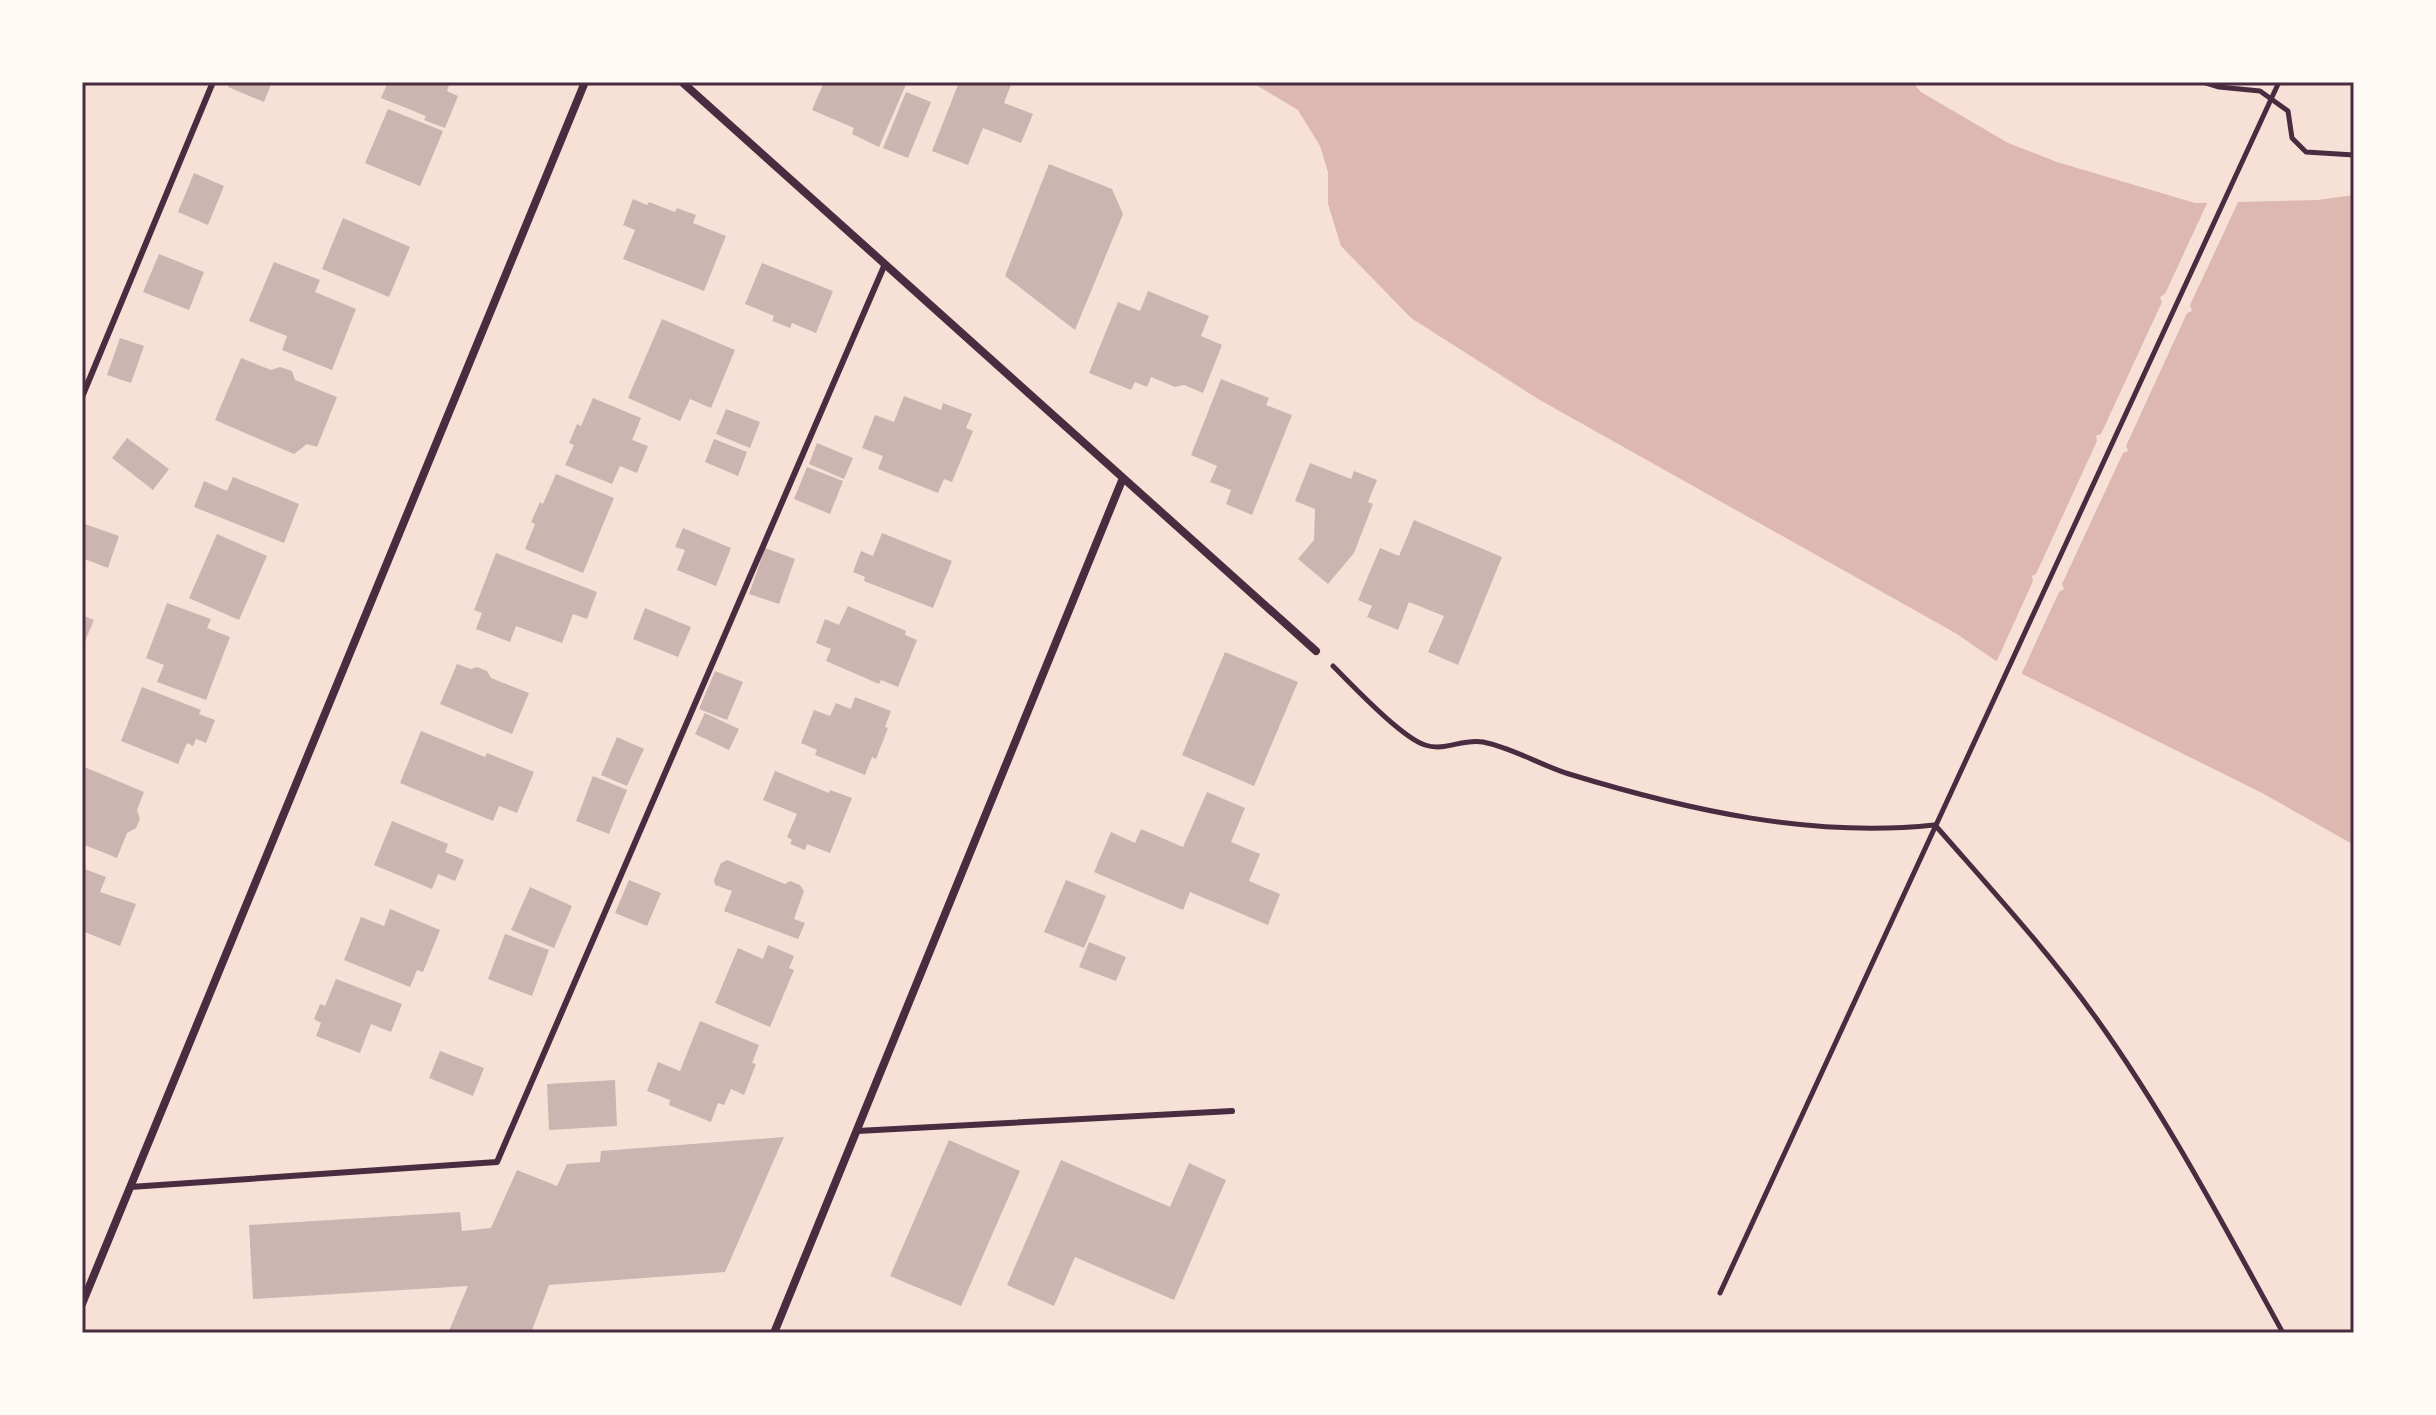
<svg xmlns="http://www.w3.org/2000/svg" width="2436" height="1415" font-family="'Times New Roman',serif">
	<rect width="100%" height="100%" fill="#f7e1d7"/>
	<path fill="#dcb8b0" d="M1251,82H1912L1921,92L2008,143L2057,162L2195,203L2318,200L2354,195V845L2264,794L1996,661L1957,634L1538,399L1411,318L1341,246L1328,204V172L1320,146L1298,110Z"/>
	<path fill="#f7e1d7" d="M2240,198L2190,305L2192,311L2187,313L2126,446L2128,451L2123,453L2062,584L2064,589L2059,592L2020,677L1995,665L2033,581L2032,576L2036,574L2097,441L2096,436L2101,434L2162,302L2160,297L2165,294L2209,199Z"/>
	<path fill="#ccb4b1" d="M230,82H272L264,102L228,87Z
		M388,82H450L447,91L458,96L445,128L424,120L426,116L381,98Z
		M824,82H907L879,147L852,134L854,128L812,110Z
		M959,82H1012L1004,103L1033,114L1021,143L983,128L968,165L932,151Z
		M906,92L931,102L908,158L883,148Z
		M388,109L443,131L420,186L365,163Z
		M1049,164L1112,189L1123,214L1075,330L1005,276Z
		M194,173L224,186L208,225L178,212Z
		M633,199L647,205L649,202L675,212L677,208L696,215L693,223L726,236L704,291L623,259L635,230L623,225Z
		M343,218L410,247L389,297L322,269Z
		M159,254L204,272L189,310L143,292Z
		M274,262L320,280L315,292L356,309L332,370L282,350L287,336L249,321Z
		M762,263L833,291L816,333L792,323L790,328L772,321L774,316L745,304Z
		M1148,291L1209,316L1201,336L1222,345L1203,393L1184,385L1175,387L1151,377L1147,387L1135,382L1131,390L1089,373L1118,302L1140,311Z
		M662,319L735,350L711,408L690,399L680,421L628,398Z
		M120,338L144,346L131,383L107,375Z
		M241,358L271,370L280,367L292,371L295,380L337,397L317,447L307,444L294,454L215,420Z
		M1221,379L1269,398L1266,405L1292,415L1252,515L1226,504L1231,490L1210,482L1217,466L1191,455Z
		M904,396L941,410L943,403L972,414L966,428L973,431L952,482L944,479L938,493L878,469L883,456L862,448L875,415L894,422Z
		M593,398L641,418L632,440L648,446L637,473L620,466L612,484L565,465L574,445L569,443L577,424L581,426Z
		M726,409L760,422L750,448L716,434Z
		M127,438L169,469L153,490L112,458Z
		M714,439L747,452L738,476L705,462Z
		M817,443L853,458L844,479L809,464Z
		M1310,463L1351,479L1354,471L1377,480L1368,502L1373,504L1354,553L1328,584L1298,559L1314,540L1315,509L1295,501Z
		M807,467L843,481L830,514L794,499Z
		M556,474L614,498L583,573L525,549L535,524L531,522L540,502L543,504Z
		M233,477L299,504L284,543L194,507L204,481L227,491Z
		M1414,520L1502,557L1458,665L1428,652L1444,616L1409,602L1398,630L1367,617L1372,606L1358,600L1380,548L1399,556Z
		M82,523L119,536L108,568L82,558Z
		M683,528L731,548L716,586L677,570L685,550L675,547Z
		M882,533L952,561L933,608L864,581L865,577L853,572L861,551L873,556Z
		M217,534L267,556L239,620L189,598Z
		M765,548L795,559L779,604L749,594Z
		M496,553L597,592L587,619L573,614L562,643L516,626L510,642L476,629L482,613L474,610Z
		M167,603L211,619L207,628L230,637L206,700L157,682L164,665L146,658Z
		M848,606L906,631L905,635L917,640L898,687L881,680L879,684L826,661L831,649L816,643L825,619L839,625Z
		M645,608L691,627L678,657L633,639Z
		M82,615L94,620L82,648Z
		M1225,652L1298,682L1254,786L1182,755Z
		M457,664L471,669L477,667L487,671L491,678L529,693L512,734L440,704Z
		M715,671L743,682L727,720L699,709Z
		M142,687L201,710L199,714L215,720L206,743L196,739L193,746L187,743L178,764L121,741Z
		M855,697L891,711L885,727L888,728L876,759L872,757L865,775L815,755L817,750L801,743L814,710L830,716L836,703L851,709Z
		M705,713L739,729L729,750L695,734Z
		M421,731L485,757L487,753L534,772L517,813L499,806L493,821L400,783Z
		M617,737L644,749L627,786L601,775Z
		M82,766L144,792L137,810L140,819L136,828L127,833L117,858L82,844Z
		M775,771L829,793L830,790L852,798L830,853L807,844L805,850L790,844L792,840L787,837L797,814L763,800Z
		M593,776L627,790L609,834L576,821Z
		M1207,792L1245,808L1231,842L1260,854L1249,881L1280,894L1268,925L1190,892L1183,910L1094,872L1111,832L1135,843L1141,829L1183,847Z
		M392,821L448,844L445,852L464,860L455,881L438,874L432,889L374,865Z
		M727,860L785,884L790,881L800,885L804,891L794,919L805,923L798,939L724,911L732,891L715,885L714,880L721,863Z
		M82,868L106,877L100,892L136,904L120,946L82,931Z
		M629,880L661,893L647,926L615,913Z
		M1066,880L1106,896L1084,948L1044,932Z
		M530,887L572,906L554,948L511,930Z
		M390,909L440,930L423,972L417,970L410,987L344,960L361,917L384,926Z
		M505,934L549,950L532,996L488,979Z
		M1089,942L1126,957L1116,981L1079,967Z
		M768,945L794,956L789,968L794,970L770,1027L715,1003L738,948L763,959Z
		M336,979L402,1004L391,1032L371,1024L360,1053L316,1036L321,1023L314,1019L320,1004L325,1006Z
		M700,1021L759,1045L752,1063L756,1064L744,1095L731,1089L724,1105L718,1103L711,1122L669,1105L670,1100L647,1091L658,1062L680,1071Z
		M440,1051L484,1068L473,1096L429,1078Z
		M615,1080L617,1126L549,1130L547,1084Z
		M784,1137L725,1272L549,1285L531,1333H448L468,1286L253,1299L249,1225L460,1212L462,1231L491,1228L517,1170L557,1186L567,1164L600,1162L601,1151Z
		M949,1140L1020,1171L961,1306L890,1276Z
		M1061,1160L1170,1207L1189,1163L1226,1180L1174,1300L1075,1257L1054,1306L1007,1285Z"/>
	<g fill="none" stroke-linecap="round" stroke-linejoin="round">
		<path stroke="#4a2c40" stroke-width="5" d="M2203,82L2219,87L2260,91L2288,111L2292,138L2306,152L2354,155
			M1333,666C1353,686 1401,737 1425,745C1446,752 1462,738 1483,742C1513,748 1540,765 1569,774C1687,810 1811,838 1934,825
			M1935,825C1990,888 2047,950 2096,1018C2167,1117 2224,1226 2283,1333
			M1720,1293L2279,82"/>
		<path stroke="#4a2c40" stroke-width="6" d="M82,397L213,82
			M857,1131L1232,1111
			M130,1187L497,1162L885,264"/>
		<path stroke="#4a2c40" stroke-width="8" d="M682,82L1316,651
			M82,1304L585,82
			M774,1333L1123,478"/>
	</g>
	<rect width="2436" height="1415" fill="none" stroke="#fffaf5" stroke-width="168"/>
	<rect x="84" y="84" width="2268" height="1247" fill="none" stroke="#4a2c40" stroke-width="3"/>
</svg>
